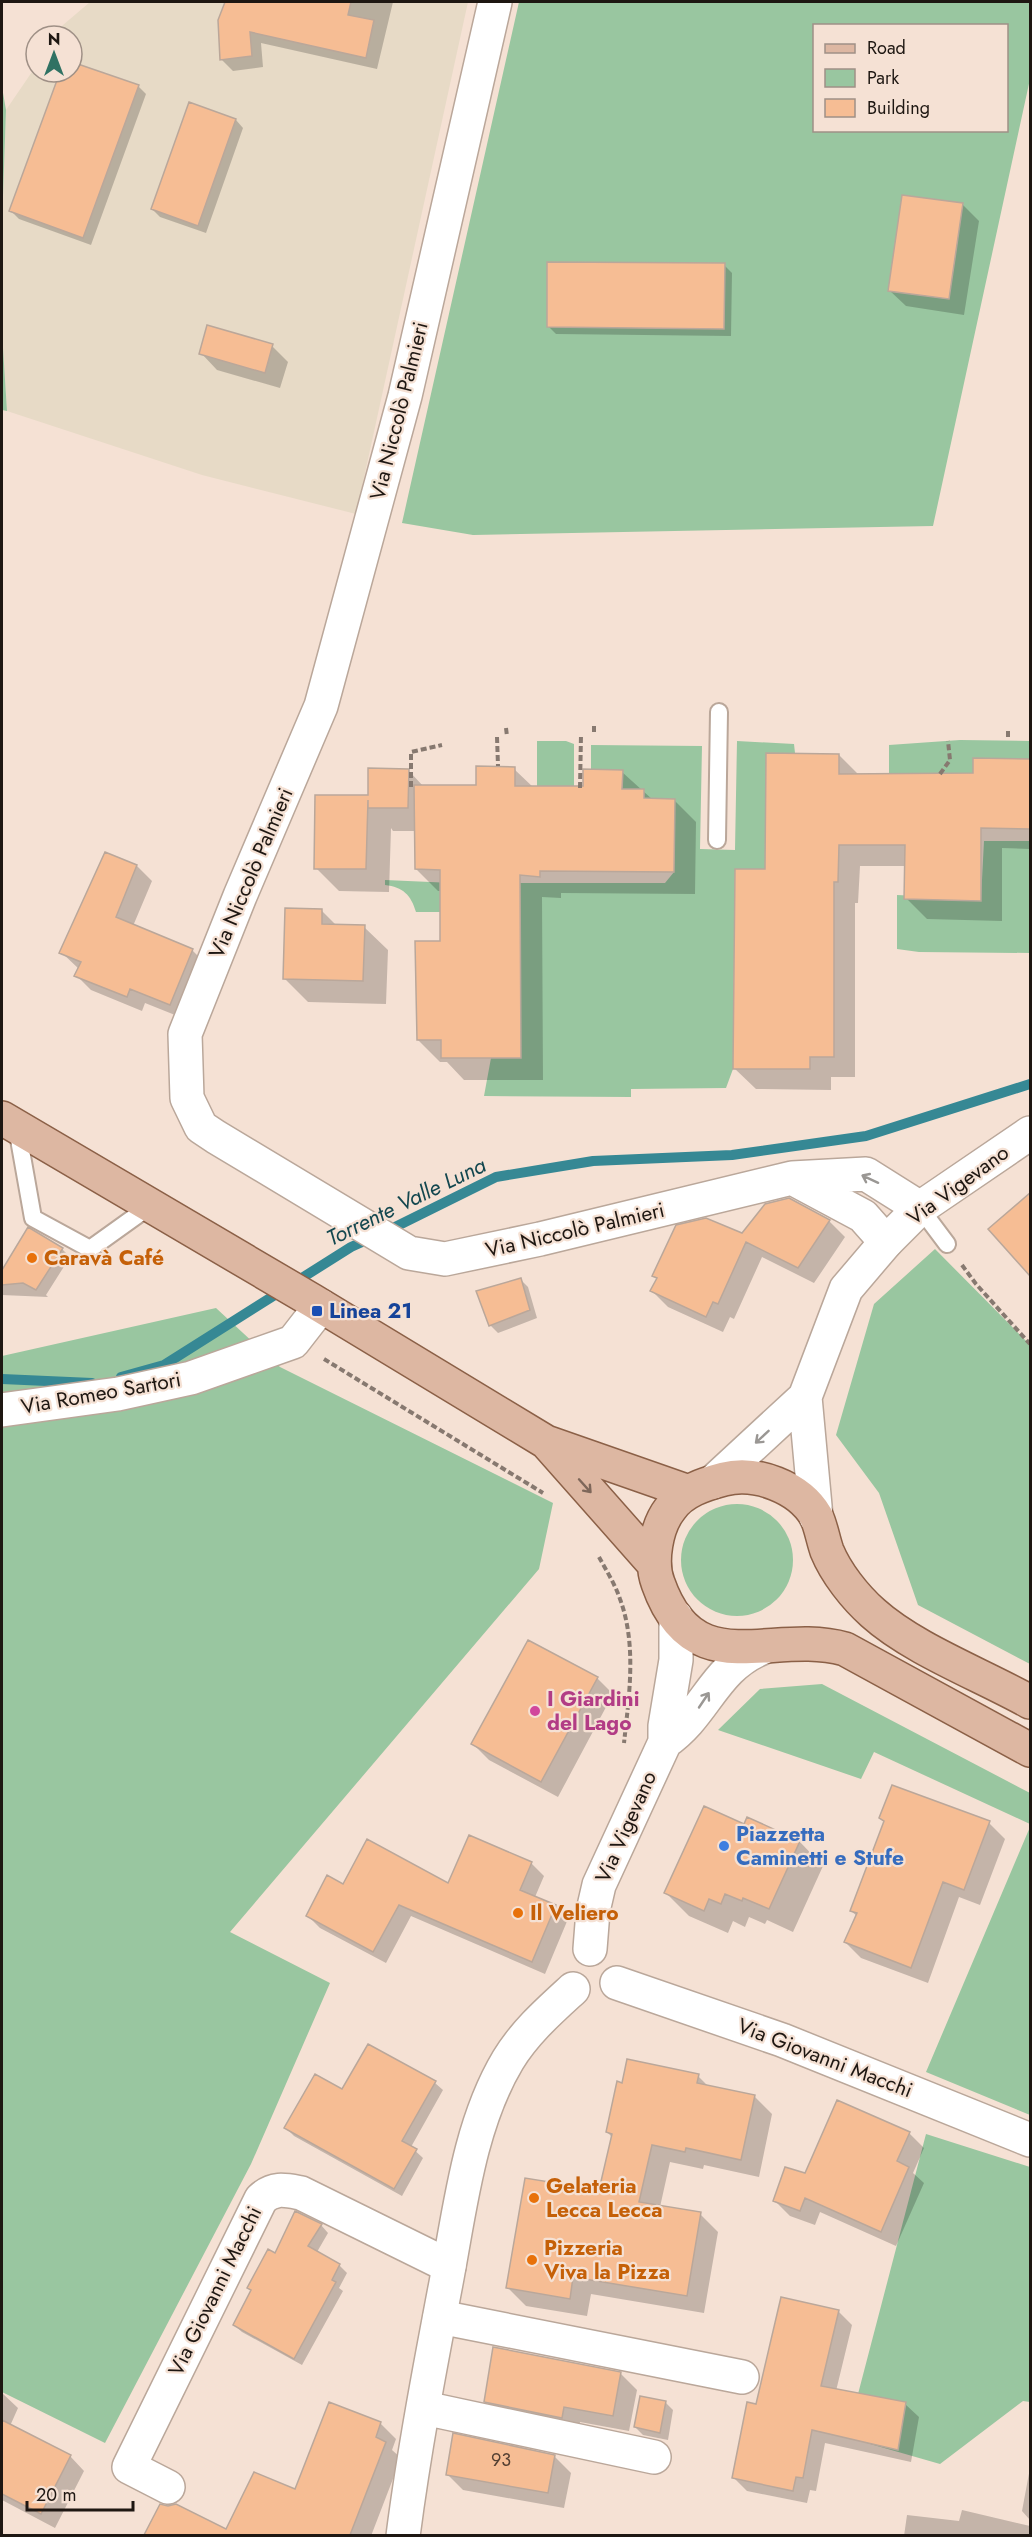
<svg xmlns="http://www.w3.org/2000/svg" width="1032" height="2537" font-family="Jost,sans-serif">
	<rect width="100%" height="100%" fill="#f5e1d4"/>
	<path fill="#e7dac6" d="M90,2H468L356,514L202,475L7,411L2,332V225L6,110L36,66V72H72V36H56L63,25Z"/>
	<path fill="#99c6a0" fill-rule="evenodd" d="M519,2H1030V79L933,526L473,535L402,523ZM814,26H1006V130H814Z
		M2,87L6,110L2,225Z
		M2,332L7,411L2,410Z
		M960,740L1030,741V759L973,758V773L889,774V745Z
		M537,741H566L574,744V788L537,786Z
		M737,741L794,744L795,753H767L765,869H735L733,1069L726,1088L631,1089V1097L484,1096L491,1058H521L520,920L514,912H416C411,895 403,887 385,885V880L453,883H665L674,872V799L644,798V789H622L623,771L591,770V745L702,746L700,849L735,850Z
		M984,841H1030V953L919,952L897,949V895L981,899Z
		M935,1249L1030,1345V1664L918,1605L879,1493L836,1435L874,1304Z
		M216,1308L280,1367L553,1503L539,1569L230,1932L330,1983L251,2164L105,2443L2,2392V1356Z
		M681 1560a56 56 0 1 1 112 0a56 56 0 1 1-112 0Z
		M822,1684L1030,1793V1824L874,1752L861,1779L718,1730L760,1689Z
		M1030,1827V2115L926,2072Z
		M926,2134L1030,2167V2402L1023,2401L940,2464L853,2439L858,2394Z"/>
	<path fill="#0003" d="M226,2H393L377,69L261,43L263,67L233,71L221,59L220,20Z
		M72,63L138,86L146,94L91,245L19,219L11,211L62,72H72Z
		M236,120L243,128L206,233L160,217L152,209Z
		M963,205L979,221L964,315L906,306L889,290Z
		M724,265L732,273L731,336L556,334L548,326Z
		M272,346L288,362L280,388L217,370L201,353Z
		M839,755L859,775H974L975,759L1030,761V849L1002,848V921L927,919L906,898V866H860L858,903H855V1077H831V1090L756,1089L734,1068L767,870Z
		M514,769L534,788H584L622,772L653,800H674L696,822L695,894L561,893V898L542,897L543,1080H464L447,1062H440L418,1040L442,943V891H438L416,869V831H393L391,828L389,892L339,891L316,868L370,797L408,770L424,787H478Z
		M105,854L137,866L152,881L133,926L192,950L207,965L185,1019L145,1003L142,1011L91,990L76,975L79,969L61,952Z
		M321,910L337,926L364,927L388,950L386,1004L308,1002L284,978Z
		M1030,1195V1274L991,1229Z
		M789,1199L829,1221L845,1237L814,1283L762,1257L734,1319L730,1317L723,1332L668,1307L652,1291L658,1280L654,1276L742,1235Z
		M62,1249L70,1257L46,1295L48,1297L2,1295V1270Z
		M520,1279L528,1287L537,1318L498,1333L490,1325Z
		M529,1642L597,1678L613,1694L558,1797L489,1760L473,1744Z
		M880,1818L989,1823L1005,1839L980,1905L959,1897L928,1983L861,1958L845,1942L857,1916L851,1911L885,1823Z
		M748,1819L800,1842L823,1866L793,1932L767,1920L765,1924L749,1917L745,1927L733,1921L728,1933L689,1916L666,1893L744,1826Z
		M469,1837L532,1864L544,1876L535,1897L556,1906L568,1919L545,1974L411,1916L386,1963L320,1928L307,1915L343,1886L449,1885Z
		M698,2076L709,2087L754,2096L772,2114L759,2177L704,2165L703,2169L670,2162L660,2207L700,2214L718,2232L704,2313L591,2294L587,2316L526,2306L508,2288L601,2192L612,2137L607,2132L623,2084Z
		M435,2083L443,2090L411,2147L423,2158L402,2196L294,2136L286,2128L342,2092Z
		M909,2133L924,2148L913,2173L924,2183L896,2246L820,2212L815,2225L790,2216L775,2201L806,2175Z
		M321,2225L328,2233L317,2252L339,2265L347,2273L339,2288L343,2291L302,2365L242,2332L234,2325L252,2292L249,2288L275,2255Z
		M838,2311L852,2325L836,2391L905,2404L919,2417L911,2462L825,2443L816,2491L810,2490L807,2503L747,2491L734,2478Z
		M621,2374L637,2390L629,2431L580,2422L578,2433L501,2417L485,2401Z
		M2,2393L18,2408L10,2426L70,2456L84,2471L55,2528L2,2500Z
		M666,2403L673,2410L668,2440L643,2435L635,2427Z
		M380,2423L396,2439L392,2450L401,2458L371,2536H273L289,2488L296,2491Z
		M555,2457L571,2473L564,2508L463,2490L447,2474Z
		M1030,2468V2520L1022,2511Z
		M160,2505L229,2531L233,2536H145Z
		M962,2510L1030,2526V2536H904L907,2515L959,2521Z"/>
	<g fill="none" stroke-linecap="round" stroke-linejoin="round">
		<path stroke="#368894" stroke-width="10" d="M385,1232L496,1177L593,1161L732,1155L866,1136L1030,1084
			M121,1377L164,1365L351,1247L371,1238
			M2,1379L92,1383"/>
	</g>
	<path fill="#f6bd94" stroke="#baa79a" stroke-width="1.5" d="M225,2H351L348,15L374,20L366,58L250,32L252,56L220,60L218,20Z
		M72,62L139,85L83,238L9,211L60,72H72Z
		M189,102L236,119L198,226L151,209Z
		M902,195L963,203L949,299L888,291Z
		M547,262L725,263L724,329L547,327Z
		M207,325L273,344L265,373L199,354Z
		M766,753L839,754V774L973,773V758L1030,759V829L981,828V901L904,899L905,845H839L838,882H834V1057H810V1069H733L735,869H765Z
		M476,766L515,767V786H583V769L623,770L622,789H644V798L675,799L674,872L540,871V877L520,875L521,1058H441V1040H417L415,941H440V870L415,869L414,785H476Z
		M368,768L409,769L408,808H368V800L366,869H314L315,795H368Z
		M105,852L137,865L116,917L193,949L170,1005L130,989L127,997L74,976L81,962L59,953Z
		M285,908L322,909V924L365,925L363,981L283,979Z
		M1030,1193V1276L988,1229Z
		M789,1198L830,1220L798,1268L746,1242L718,1304L713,1302L706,1317L650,1291L657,1278L652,1276L676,1225L706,1218L742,1233L765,1204Z
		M28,1227L63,1248L36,1290L23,1283L2,1285V1270Z
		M521,1278L530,1310L489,1326L476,1291Z
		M528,1640L598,1677L541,1782L471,1744Z
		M892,1785L990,1821L964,1890L943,1882L911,1968L844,1942L857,1913L850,1911L884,1821L879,1818Z
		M704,1806L744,1824L747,1817L800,1841L769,1909L743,1898L742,1901L725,1894L721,1904L709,1899L704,1911L664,1893Z
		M469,1835L532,1862L520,1890L556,1905L532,1962L399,1905L373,1952L306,1916L327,1875L343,1884L367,1839L448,1883Z
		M368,2044L436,2081L402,2141L417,2149L394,2189L284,2128L315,2074L342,2089Z
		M627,2059L699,2074L697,2083L755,2095L741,2160L686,2148L685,2152L652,2145L639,2202L701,2212L687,2296L573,2277L570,2299L506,2288L525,2178L599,2190L612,2134L606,2132L617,2081L622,2083Z
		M837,2100L910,2132L897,2161L909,2167L881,2232L805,2198L800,2211L773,2201L785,2167L805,2173Z
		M295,2211L322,2224L308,2246L340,2264L332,2280L336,2282L294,2359L233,2325L251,2290L247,2288L268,2249L275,2253Z
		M781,2297L839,2310L821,2386L906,2402L898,2450L812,2430L803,2478L796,2477L793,2491L732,2478L747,2402L756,2404Z
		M493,2347L621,2372L613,2416L564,2407L562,2418L484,2402Z
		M640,2396L666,2401L660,2433L634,2427Z
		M329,2402L381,2422L376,2437L386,2442L350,2535H144L160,2504L168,2506L176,2504L226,2529L254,2472L295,2489Z
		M2,2420L71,2455L41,2514L2,2494Z
		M453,2433L555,2455L548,2493L446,2475Z"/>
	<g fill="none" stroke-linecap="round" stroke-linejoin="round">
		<defs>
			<path id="lane" d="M717,840L719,712
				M17,1128L33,1218L90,1249L150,1206
				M920,1208L947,1244"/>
			<path id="street" d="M495,2L405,396L321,706L240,896L185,1034L187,1098L201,1127L216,1137L409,1253L445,1259L540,1239L792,1178L866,1174L920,1208
				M792,1178L863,1216L886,1242
				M2,1410L118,1394L191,1378L293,1342L321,1306
				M440,2317L742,2377
				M424,2408L654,2457
				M168,2487L129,2467L261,2199C274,2187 285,2190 301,2193L449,2266"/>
			<path id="secondary" d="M713,1482L805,1397
				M816,1517L805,1397L846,1289L886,1242L920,1208L1030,1133
				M665,1742C706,1714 713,1668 762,1648
				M590,1949L593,1911L599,1885L665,1742V1726L676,1660V1617
				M617,1983L782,2040L1030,2140
				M403,2536C414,2451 430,2367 446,2283C460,2209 469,2125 508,2060C525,2032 549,2011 573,1989"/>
			<path id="primary" d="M2,1118L313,1301L546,1442L689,1492
				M547,1443L654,1564
				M1030,1702C982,1675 913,1649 873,1613C855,1597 836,1573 827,1551C823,1540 821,1526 816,1516C799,1487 756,1471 724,1479C705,1484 682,1491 670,1509C656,1527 650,1562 658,1583C694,1686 772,1628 845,1649L1030,1750"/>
		</defs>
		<use href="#lane" stroke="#baa79a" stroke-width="20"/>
		<use href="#street" stroke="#baa79a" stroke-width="36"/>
		<use href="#secondary" stroke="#baa79a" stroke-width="36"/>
		<use href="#primary" stroke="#8b6047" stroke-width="36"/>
		<path stroke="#877970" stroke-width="4" stroke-dasharray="6 3" stroke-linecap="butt" d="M594,726V735
			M506,728L507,736
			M1008,731V738
			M497,737L498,766
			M940,774L950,760L948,741
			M411,787V752L442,745
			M580,788L581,735
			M962,1265L976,1284L1030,1344
			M324,1359L543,1493
			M599,1557C606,1570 615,1584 620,1599C637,1645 629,1696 624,1743"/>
		<use href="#lane" stroke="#fff" stroke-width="16"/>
		<use href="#street" stroke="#fff" stroke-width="33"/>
		<use href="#secondary" stroke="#fff" stroke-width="33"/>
		<use href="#primary" stroke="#ddb7a2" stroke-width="33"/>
	</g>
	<defs><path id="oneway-shaft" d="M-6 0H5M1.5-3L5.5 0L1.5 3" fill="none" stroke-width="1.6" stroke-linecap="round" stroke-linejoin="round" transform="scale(1.5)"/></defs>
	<g stroke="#9a9794">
		<use href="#oneway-shaft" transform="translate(870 1179) rotate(-155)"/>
		<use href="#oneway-shaft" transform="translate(762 1437) rotate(137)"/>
		<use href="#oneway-shaft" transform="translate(704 1700) rotate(-56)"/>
	</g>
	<use stroke="#7e675a" href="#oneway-shaft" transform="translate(585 1486) rotate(48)"/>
	<g fill="#e8710a" stroke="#f5e1d4" stroke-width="2">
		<circle cx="32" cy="1258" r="6"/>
		<circle cx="518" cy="1913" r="6"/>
		<circle cx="534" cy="2198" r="6"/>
		<circle cx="532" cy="2260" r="6"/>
	</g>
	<rect fill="#1a4fb4" stroke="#f5e1d4" stroke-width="2" x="311" y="1305" width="12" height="12" rx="3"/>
	<circle fill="#d1479c" stroke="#f5e1d4" stroke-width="2" cx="535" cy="1711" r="6"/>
	<circle fill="#3f7fe0" stroke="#f5e1d4" stroke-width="2" cx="724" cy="1846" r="6"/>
	<g text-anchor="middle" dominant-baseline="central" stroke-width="4.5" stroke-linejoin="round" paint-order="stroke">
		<g font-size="18" fill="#544032">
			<text x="501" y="2460">93</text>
		</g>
		<g font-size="21" fill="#1e1712" stroke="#f5e1d4">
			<text transform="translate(399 411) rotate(-76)">Via Niccolò Palmieri</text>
			<text transform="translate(251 873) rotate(-67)">Via Niccolò Palmieri</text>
			<text transform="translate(958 1185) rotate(-36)">Via Vigevano</text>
			<text transform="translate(575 1230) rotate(-13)">Via Niccolò Palmieri</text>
			<text transform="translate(101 1393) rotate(-10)">Via Romeo Sartori</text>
			<text transform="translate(626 1827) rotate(-66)">Via Vigevano</text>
			<text transform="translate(825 2058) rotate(21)">Via Giovanni Macchi</text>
			<text transform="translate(215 2291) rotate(-64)">Via Giovanni Macchi</text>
		</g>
		<g font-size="21" font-weight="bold" fill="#c56008" stroke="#f5e1d4" text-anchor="start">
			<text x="44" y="1258">Caravà Café</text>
			<text x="530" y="1913">Il Veliero</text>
			<text x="546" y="2186">Gelateria<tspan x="546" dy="24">Lecca Lecca</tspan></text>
			<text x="544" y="2248">Pizzeria<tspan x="544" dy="24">Viva la Pizza</tspan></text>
		</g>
		<g font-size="21" font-weight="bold" fill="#164399" stroke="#f5e1d4" text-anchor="start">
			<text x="329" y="1311">Linea 21</text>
		</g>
		<g font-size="21" font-weight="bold" fill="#b23c85" stroke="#f5e1d4" text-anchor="start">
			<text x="547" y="1699">I Giardini<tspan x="547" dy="24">del Lago</tspan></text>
		</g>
		<g font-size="21" font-weight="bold" fill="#366cbe" stroke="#f5e1d4" text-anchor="start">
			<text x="736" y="1834">Piazzetta<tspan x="736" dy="24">Caminetti e Stufe</tspan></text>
		</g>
		<g font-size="22" font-style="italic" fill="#13474f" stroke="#f5e1d4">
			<text transform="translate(406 1201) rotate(-26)">Torrente Valle Luna</text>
		</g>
	</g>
	<rect width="1032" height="2537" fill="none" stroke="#1e1712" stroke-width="6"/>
	<rect x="813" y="24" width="195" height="108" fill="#f5e1d4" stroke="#9f9086" stroke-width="1.5"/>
	<rect x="825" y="44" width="30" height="9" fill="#ddb7a2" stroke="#9f9086" stroke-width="1.5"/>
	<text x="867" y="54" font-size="18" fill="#1e1712">Road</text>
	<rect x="825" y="69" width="30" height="18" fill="#99c6a0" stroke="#9f9086" stroke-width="1.5"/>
	<text x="867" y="84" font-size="18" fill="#1e1712">Park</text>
	<rect x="825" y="99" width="30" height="18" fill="#f6bd94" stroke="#9f9086" stroke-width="1.5"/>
	<text x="867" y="114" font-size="18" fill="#1e1712">Building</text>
	<g transform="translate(54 54)"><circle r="28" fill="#f5e1d4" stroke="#9f9086" stroke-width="1.5"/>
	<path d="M0-4.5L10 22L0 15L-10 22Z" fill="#307263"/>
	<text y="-9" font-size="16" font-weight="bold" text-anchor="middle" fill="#1e1712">N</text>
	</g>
	<path d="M27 2501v9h106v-9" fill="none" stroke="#1e1712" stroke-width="3"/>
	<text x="36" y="2501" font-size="18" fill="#1e1712" stroke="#f5e1d4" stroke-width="4.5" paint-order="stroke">20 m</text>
</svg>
